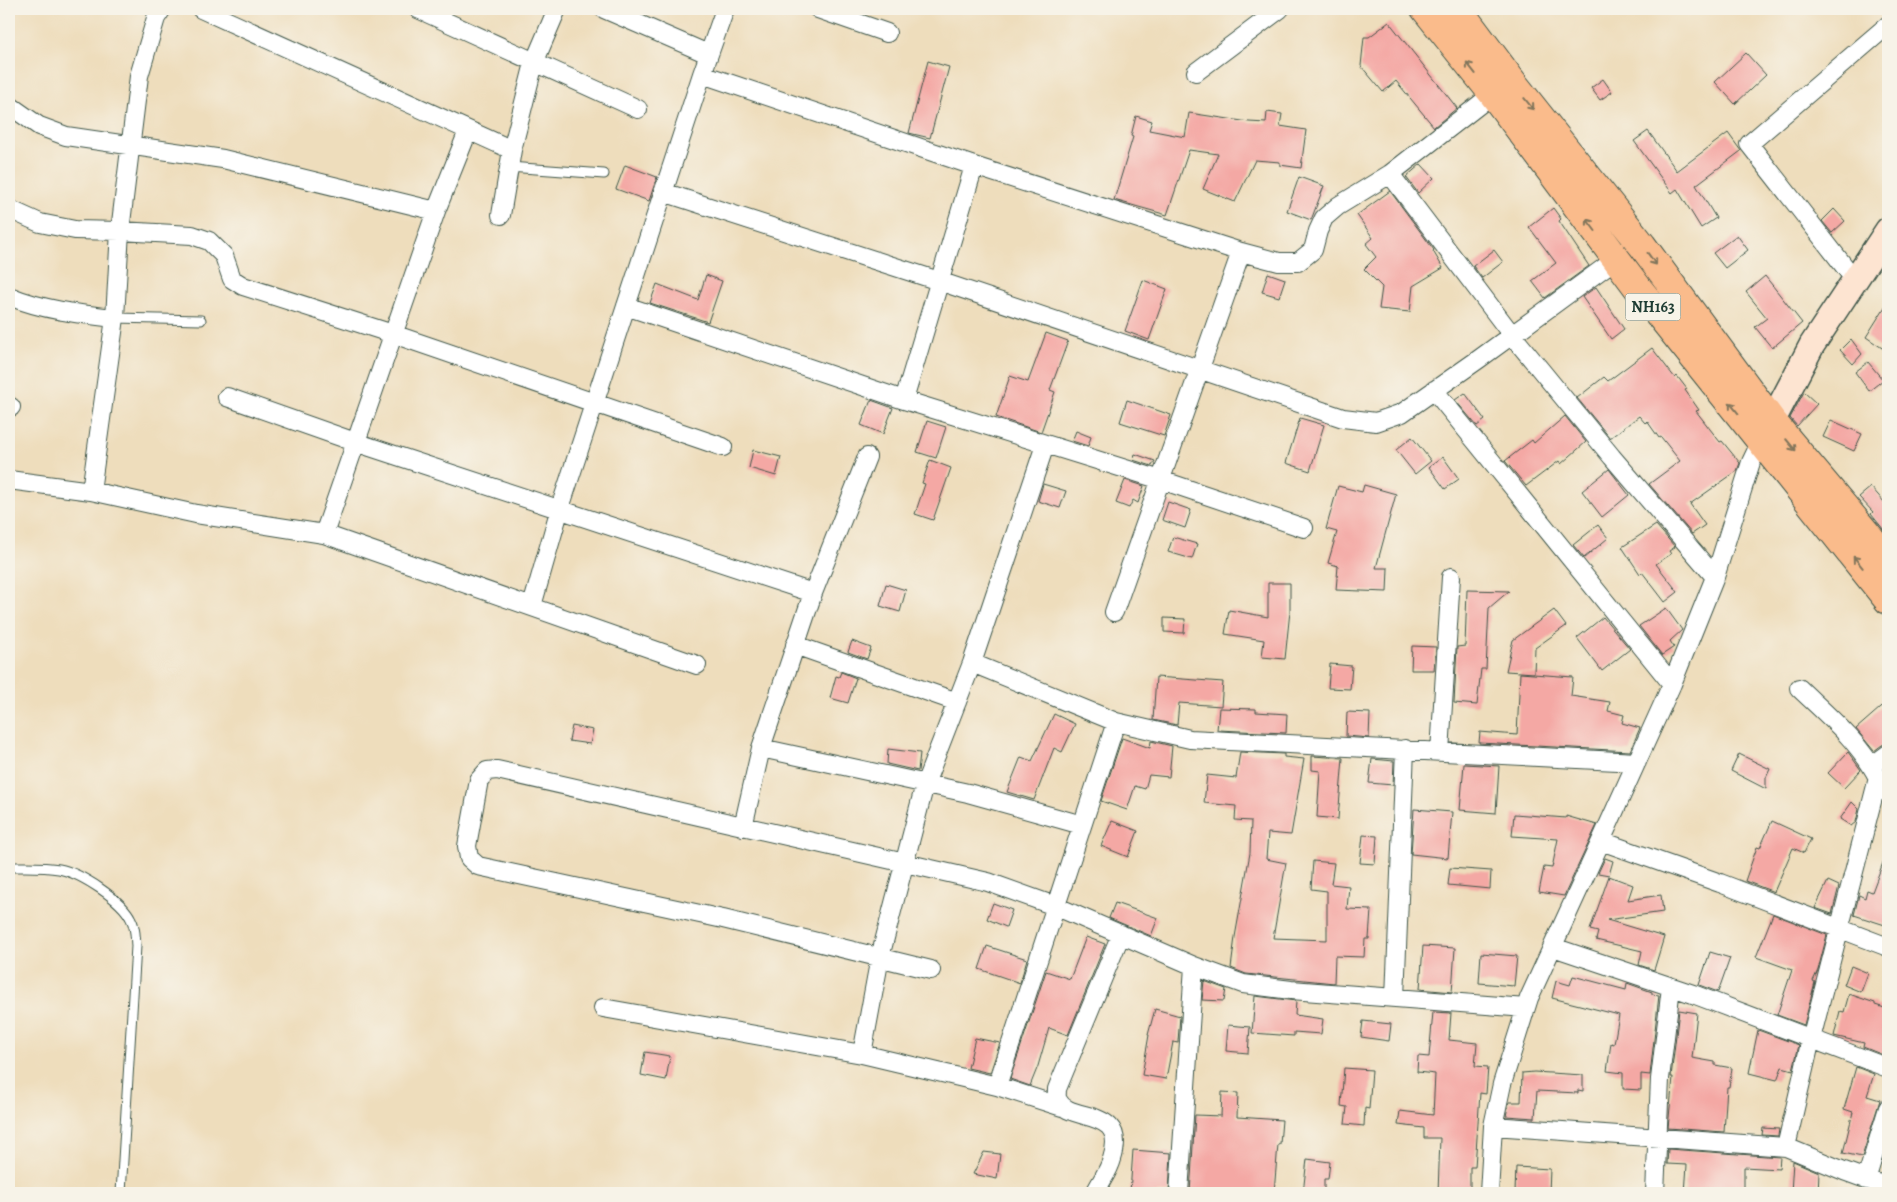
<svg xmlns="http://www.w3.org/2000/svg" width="1897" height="1202" font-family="Alegreya,serif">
	<rect width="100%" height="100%" fill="#f7f3e8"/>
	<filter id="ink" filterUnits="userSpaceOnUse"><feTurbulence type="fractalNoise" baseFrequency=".02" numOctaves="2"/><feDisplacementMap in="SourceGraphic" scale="10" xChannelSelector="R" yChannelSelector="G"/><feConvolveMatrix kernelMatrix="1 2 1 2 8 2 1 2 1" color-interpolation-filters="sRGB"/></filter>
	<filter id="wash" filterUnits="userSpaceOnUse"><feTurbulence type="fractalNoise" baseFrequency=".0096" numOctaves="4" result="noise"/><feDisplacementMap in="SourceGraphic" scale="20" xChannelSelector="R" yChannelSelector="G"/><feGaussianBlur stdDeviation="1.12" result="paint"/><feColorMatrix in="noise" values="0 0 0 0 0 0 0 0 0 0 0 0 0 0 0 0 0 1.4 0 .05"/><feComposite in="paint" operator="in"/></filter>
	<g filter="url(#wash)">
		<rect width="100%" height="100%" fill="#eeddbc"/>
		<g id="blocks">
			<path fill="#f4a8a4" d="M1389,22L1457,108L1434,127L1396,81L1383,92L1361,66L1364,37H1369Z
				M1746,53L1766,75L1735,104L1715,82Z
				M928,61L949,67L930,138L909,133Z
				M1603,79L1612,92L1600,100L1591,88Z
				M1267,112L1282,114L1280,126L1306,130L1301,168L1280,165V162L1255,160L1235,202L1203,189L1218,154L1189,150L1167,215L1114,200L1133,137L1131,136L1136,116L1152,121L1149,130L1185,137L1189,113L1249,122L1266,123Z
				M1648,131L1677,171L1728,133L1741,151L1696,185L1716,218L1701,228L1677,189L1672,193L1634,141Z
				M1421,164L1434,178L1418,193L1406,177Z
				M625,165L657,177L649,201L616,189Z
				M1299,177L1324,186L1311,220L1287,211Z
				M1390,191L1434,250L1433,251L1443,268L1413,286L1410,312L1379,309L1382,287L1364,269L1376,257L1366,244L1373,238L1357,215Z
				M1553,208L1561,219L1559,221L1589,266L1545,298L1532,281L1556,263L1529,227Z
				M1834,209L1845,221L1832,233L1822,221Z
				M1737,235L1748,250L1725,268L1713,253Z
				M1494,250L1503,262L1482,278L1473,266Z
				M1268,273L1285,279L1279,297L1262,292Z
				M706,275L722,281L708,322L650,303L657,284L698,300Z
				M1765,276L1802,323L1772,348L1755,327L1767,318L1746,292Z
				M1143,280L1167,289L1149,340L1125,331Z
				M1596,287L1624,329L1611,339L1582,297Z
				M1888,302V352L1866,337Z
				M1046,333L1068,341L1050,390L1055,392L1041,432L996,417L1010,376L1028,382Z
				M1851,339L1862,354L1853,364L1840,350Z
				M1652,348L1675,378L1677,376L1687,389L1685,390L1699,410L1696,411L1720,442L1722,441L1740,463L1737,471L1690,504L1705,525L1692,534L1649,484L1680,461L1661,437L1659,438L1647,421L1645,423L1639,416L1610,438L1577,398L1604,377L1608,381Z
				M1868,362L1883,380L1869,391L1855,372Z
				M1804,392L1817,404L1797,426L1790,418Z
				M1465,393L1485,420L1477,426L1455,400Z
				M871,400L893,408L883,434L861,425Z
				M1127,400L1171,415L1164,436L1120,422Z
				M1565,416L1586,442L1561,464L1559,461L1526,486L1505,461L1532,440L1534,443Z
				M1300,418L1324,425L1310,471L1286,463Z
				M1831,420L1862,434L1854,451L1823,437Z
				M927,421L946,427L936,458L917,452Z
				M1076,431L1091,437L1088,446L1072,441Z
				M1412,437L1431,461L1415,474L1396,450Z
				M753,450L781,457L776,476L749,468Z
				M1135,454L1155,461L1152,466L1133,460Z
				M1443,457L1459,479L1445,489L1429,467Z
				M930,460L951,468L933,520L915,514L925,484L922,483Z
				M1609,469L1629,495L1602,517L1582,491Z
				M1125,480L1144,486L1138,503L1133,500L1129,508L1116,503Z
				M1043,484L1066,491L1060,508L1038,501Z
				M1364,485L1396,494L1376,568H1388L1387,592L1336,590L1338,566L1328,563L1337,532L1326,529L1338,486L1362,492Z
				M1871,487L1885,503L1888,500V535L1871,514L1873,512L1859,497Z
				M1168,502L1191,510L1185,528L1162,520Z
				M1598,525L1608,538L1584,558L1573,545Z
				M1656,525L1675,547L1669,551L1671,554L1656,564L1678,592L1665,602L1642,572L1640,574L1622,547Z
				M1173,537L1197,544L1192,559L1168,552Z
				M1268,583H1290V611L1285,659L1262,657L1264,640L1225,634L1229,610L1268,617Z
				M886,584L906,590L900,612L880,606Z
				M1467,590L1509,591L1489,608L1486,669H1481L1477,705L1454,703L1457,647L1465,646Z
				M1666,608L1682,630L1670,641L1674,647L1662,655L1639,626Z
				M1554,610L1566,626L1535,648L1534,673L1506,671L1513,640Z
				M1603,617L1630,649L1602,671L1577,638Z
				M1164,618L1185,619L1184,633L1164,632Z
				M852,641L871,648L867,659L848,652Z
				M1412,646L1436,647L1434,670H1411Z
				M1330,664L1352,666L1350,689L1328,688Z
				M841,672L856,678L848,703L830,698L836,676L839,677Z
				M1520,673L1573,677L1571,696L1610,702L1608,711L1624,715L1622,723L1640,728L1630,751L1479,743L1480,732L1517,735Z
				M1156,677L1223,682L1221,706L1179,703L1177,725L1153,720Z
				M1888,701V744L1882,745L1874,751L1856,729Z
				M1219,708L1256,709V712L1287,714L1286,733L1217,730Z
				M1347,712L1370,713L1369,738L1346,736Z
				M1054,714L1075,724L1062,752L1054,748L1034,800L1007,792L1021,757L1032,761Z
				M572,726L593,730L590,744L569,741Z
				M1122,738L1150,748L1151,741L1172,746L1169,777L1149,775L1145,789L1135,786L1127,810L1101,801Z
				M888,749L920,753L918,771L887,764Z
				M1240,752L1284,754V757L1304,759L1291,835L1268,833L1266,859L1286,863L1273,938L1327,940V891L1311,889L1313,861L1334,863L1331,884L1349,886L1347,909L1371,910L1369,939H1365L1364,957L1335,956L1334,983L1246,974L1231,968L1235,937L1250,853L1251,821L1235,820L1236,806L1204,803L1207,775L1236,778Z
				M1848,752L1861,770L1844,788L1828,773Z
				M1739,754L1770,769L1766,778V789L1731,771Z
				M1312,756L1343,758L1338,819L1317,817L1320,771L1312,770Z
				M1372,759L1394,761L1393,785L1369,783Z
				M1464,764L1499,766L1496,813L1460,810Z
				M1852,802L1859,809L1856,822L1851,826L1840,819Z
				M1414,809L1452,812L1448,858L1411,854Z
				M1514,814L1566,818V816L1597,825L1564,896L1539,892L1544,867L1552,868L1558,839L1512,836Z
				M1112,821L1138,831L1128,857L1101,846Z
				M1772,821L1811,839L1804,853L1793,848L1774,892L1745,881L1757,847L1760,848Z
				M1363,835L1377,836L1375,864L1360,863Z
				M1887,852H1888V926L1854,915L1859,895L1865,898L1867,890L1872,892Z
				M1605,858L1613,861L1609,875L1598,873Z
				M1450,868L1491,871L1490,889L1448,885Z
				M1609,876L1633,885L1628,900L1661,895L1663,912L1607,920L1664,937L1654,970L1639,965L1642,951L1596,940L1598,932L1590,930Z
				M1828,881L1839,886L1832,914L1815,908Z
				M993,903L1012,910L1006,927L987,919Z
				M1115,903L1158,918L1151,936L1109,918Z
				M1773,914L1827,935L1818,970L1813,981L1815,982L1804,1025L1777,1015L1792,970L1756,957Z
				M1086,937L1105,944L1068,1035L1049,1028L1038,1066L1030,1086L1010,1079L1046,971L1070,979Z
				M987,946L1027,959L1020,983L979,969Z
				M1423,946L1455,948L1452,992L1420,989Z
				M1710,952L1730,958L1718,992L1699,985Z
				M1481,953L1517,956L1514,986L1479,983Z
				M1851,966L1868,973L1861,992L1844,985Z
				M1573,976L1626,990L1627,983L1652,992V994L1659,995L1650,1075L1641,1074V1090L1623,1089V1073L1607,1071L1611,1043L1614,1044L1619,1015L1552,998L1556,981L1570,985Z
				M1204,981L1226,989L1224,1001L1202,1000Z
				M1849,994L1875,1003V1005L1888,1009V1057L1863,1047L1864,1043L1834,1036L1840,1011L1844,1012Z
				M1255,996L1296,1001L1295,1015L1323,1019L1321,1034L1294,1032V1036L1252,1033Z
				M1155,1009L1180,1016L1178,1041V1043L1173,1042L1166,1079L1142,1075L1149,1035H1148Z
				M1679,1010L1697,1013L1692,1058L1715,1062V1065L1732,1068L1729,1087H1727L1724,1132L1668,1128L1673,1077H1671Z
				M1433,1012L1451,1013L1449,1040L1477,1043L1475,1066L1488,1067L1486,1094L1480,1093L1475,1167H1470V1190H1458V1193H1438L1440,1138H1424V1128L1398,1125L1400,1111L1433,1115L1435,1074L1417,1072L1418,1056L1429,1057Z
				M1363,1021L1391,1024L1389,1041L1361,1037Z
				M1228,1025L1250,1027L1248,1053L1226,1051Z
				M1758,1030L1799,1045L1793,1070L1782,1067L1777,1080L1749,1073Z
				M975,1038L1000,1043L990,1073L968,1068Z
				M645,1052L670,1056L666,1080L641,1075Z
				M1856,1067L1874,1074L1867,1096L1880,1100L1862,1157L1843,1153L1853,1112L1844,1109Z
				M1344,1068L1372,1070L1369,1109L1365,1108L1364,1126L1345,1124L1347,1107L1341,1106Z
				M1534,1072L1583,1075V1091L1578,1090V1093L1537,1091L1535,1118L1506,1116L1509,1102H1521L1522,1073Z
				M1222,1092L1238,1093L1237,1117L1282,1120L1280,1144H1278L1274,1193H1190L1195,1115L1221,1116Z
				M1763,1128L1779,1129L1778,1136L1762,1135Z
				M1888,1144V1164L1882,1162Z
				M1668,1149L1780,1157L1779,1169L1744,1167V1193H1685L1687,1165L1667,1164Z
				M1133,1150L1171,1153L1169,1193H1130Z
				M984,1152L1000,1154L997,1179L973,1174Z
				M1307,1159L1330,1162L1328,1179H1324V1193H1303Z
				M1793,1161L1819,1172L1818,1193H1791Z
				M1516,1167L1550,1169L1549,1193L1515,1192Z"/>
		</g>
	</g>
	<g filter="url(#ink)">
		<use href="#blocks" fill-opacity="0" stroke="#3e5548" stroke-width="1"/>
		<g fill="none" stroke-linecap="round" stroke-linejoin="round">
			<defs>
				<path id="lane" d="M509,167L604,174
					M115,318L201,320
					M9,867C25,867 43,866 59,869C81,873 122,900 131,919C136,928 135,936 136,946L121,1193"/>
				<path id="street" d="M201,9L512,150
					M418,9L638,109
					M604,9L708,54
					M818,9L887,33
					M1196,72L1280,9
					M702,74L974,166L1241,252L1279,262H1298L1313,250L1318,231L1324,218L1338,206L1390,174L1493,94
					M9,105L39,126L66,136L223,159L436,211
					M1390,174L1512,335L1612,457L1715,577
					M663,192L939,281L1343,418L1376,422L1402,413L1479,359L1616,259
					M9,209L40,223L75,230L120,231L139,76L156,18L162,9
					M501,215L512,150L534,63L557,9
					M1855,280L1749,144L1888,25
					M9,296C43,310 78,314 115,318
					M626,306L904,400L1161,480L1304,528
					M1434,390L1672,684
					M227,397L355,442L813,593
					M904,400L974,166
					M9,406L11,407
					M9,480L91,491L196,514L324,534L697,665
					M91,491L115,318L120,231L192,235L209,241L224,256L232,279L243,286L393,334L723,447
					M324,534L436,211L468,131
					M532,606L560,508L702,74L725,9
					M1114,612L1241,252
					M795,645L957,702
					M972,663L1116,722L1190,739L1637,762
					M1799,688C1827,715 1860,742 1878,778
					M761,748L968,793L1082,825
					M1440,752L1451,577
					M1872,766L1888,754
					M743,827L761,748L813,593L867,457
					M1601,841L1720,883L1888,947
					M1553,947L1693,994L1888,1068
					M931,970L723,919L478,866L469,858L467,846L479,780L487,771L497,770L988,882L1055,906L1194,966L1243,984L1291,990L1526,1008
					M1395,998L1405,749
					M603,1008L862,1054L997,1086L1062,1107
					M862,1054L880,957L925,784L972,663L1045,445
					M997,1086L1116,722
					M1493,1126L1786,1147L1844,1171L1888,1187
					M1786,1147L1811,1039L1878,778L1888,793
					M1866,1180L1888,1108
					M1095,1193C1100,1182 1109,1171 1112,1159C1129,1105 1068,1124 1058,1100C1056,1097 1057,1093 1057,1089L1121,934
					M1179,1193L1194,966
					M1489,1193L1493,1126L1502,1084L1529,998L1601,841L1672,684L1715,577L1751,462L1761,441
					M1655,1193L1660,1079L1671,987"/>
				<path id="secondary" d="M1764,437L1812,345L1888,230"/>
				<path id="highway" d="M1425,9L1493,94L1638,288L1888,600
					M1458,9L1514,84L1642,245L1772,421L1888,559"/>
			</defs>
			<use href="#lane" stroke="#3e5548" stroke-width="11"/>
			<use href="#street" stroke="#3e5548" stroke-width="20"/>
			<use href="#secondary" stroke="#3e5548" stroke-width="28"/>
			<use href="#highway" stroke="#3e5548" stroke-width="30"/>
			<use href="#lane" stroke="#fff" stroke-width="9"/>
			<use href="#street" stroke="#fff" stroke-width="18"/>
			<use href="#secondary" stroke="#fde4d1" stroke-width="25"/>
			<use href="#highway" stroke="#fabb8b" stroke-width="28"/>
		</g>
		<defs><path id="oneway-shaft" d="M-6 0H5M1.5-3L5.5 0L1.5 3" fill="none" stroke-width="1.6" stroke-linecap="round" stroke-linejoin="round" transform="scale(1.25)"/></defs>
		<g stroke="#82765b">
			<use href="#oneway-shaft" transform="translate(1471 68) rotate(-128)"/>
			<use href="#oneway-shaft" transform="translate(1529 104) rotate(51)"/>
			<use href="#oneway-shaft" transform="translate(1591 225) rotate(-127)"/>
			<use href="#oneway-shaft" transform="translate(1652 259) rotate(54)"/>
			<use href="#oneway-shaft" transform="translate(1734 408) rotate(-129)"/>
			<use href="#oneway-shaft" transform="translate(1791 445) rotate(50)"/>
			<use href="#oneway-shaft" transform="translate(1858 562) rotate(-129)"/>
		</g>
	</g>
	<g text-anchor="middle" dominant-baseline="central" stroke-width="5" stroke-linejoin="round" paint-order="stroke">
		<rect fill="#f7f3e8" stroke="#60746a" stroke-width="1" x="1625.5" y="293.5" width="55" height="27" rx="4"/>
		<g font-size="16" font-weight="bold" fill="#1f3d34">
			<text x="1653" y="307">NH163</text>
		</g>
	</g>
	<rect width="1897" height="1202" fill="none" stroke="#f7f3e8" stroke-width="30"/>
</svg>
